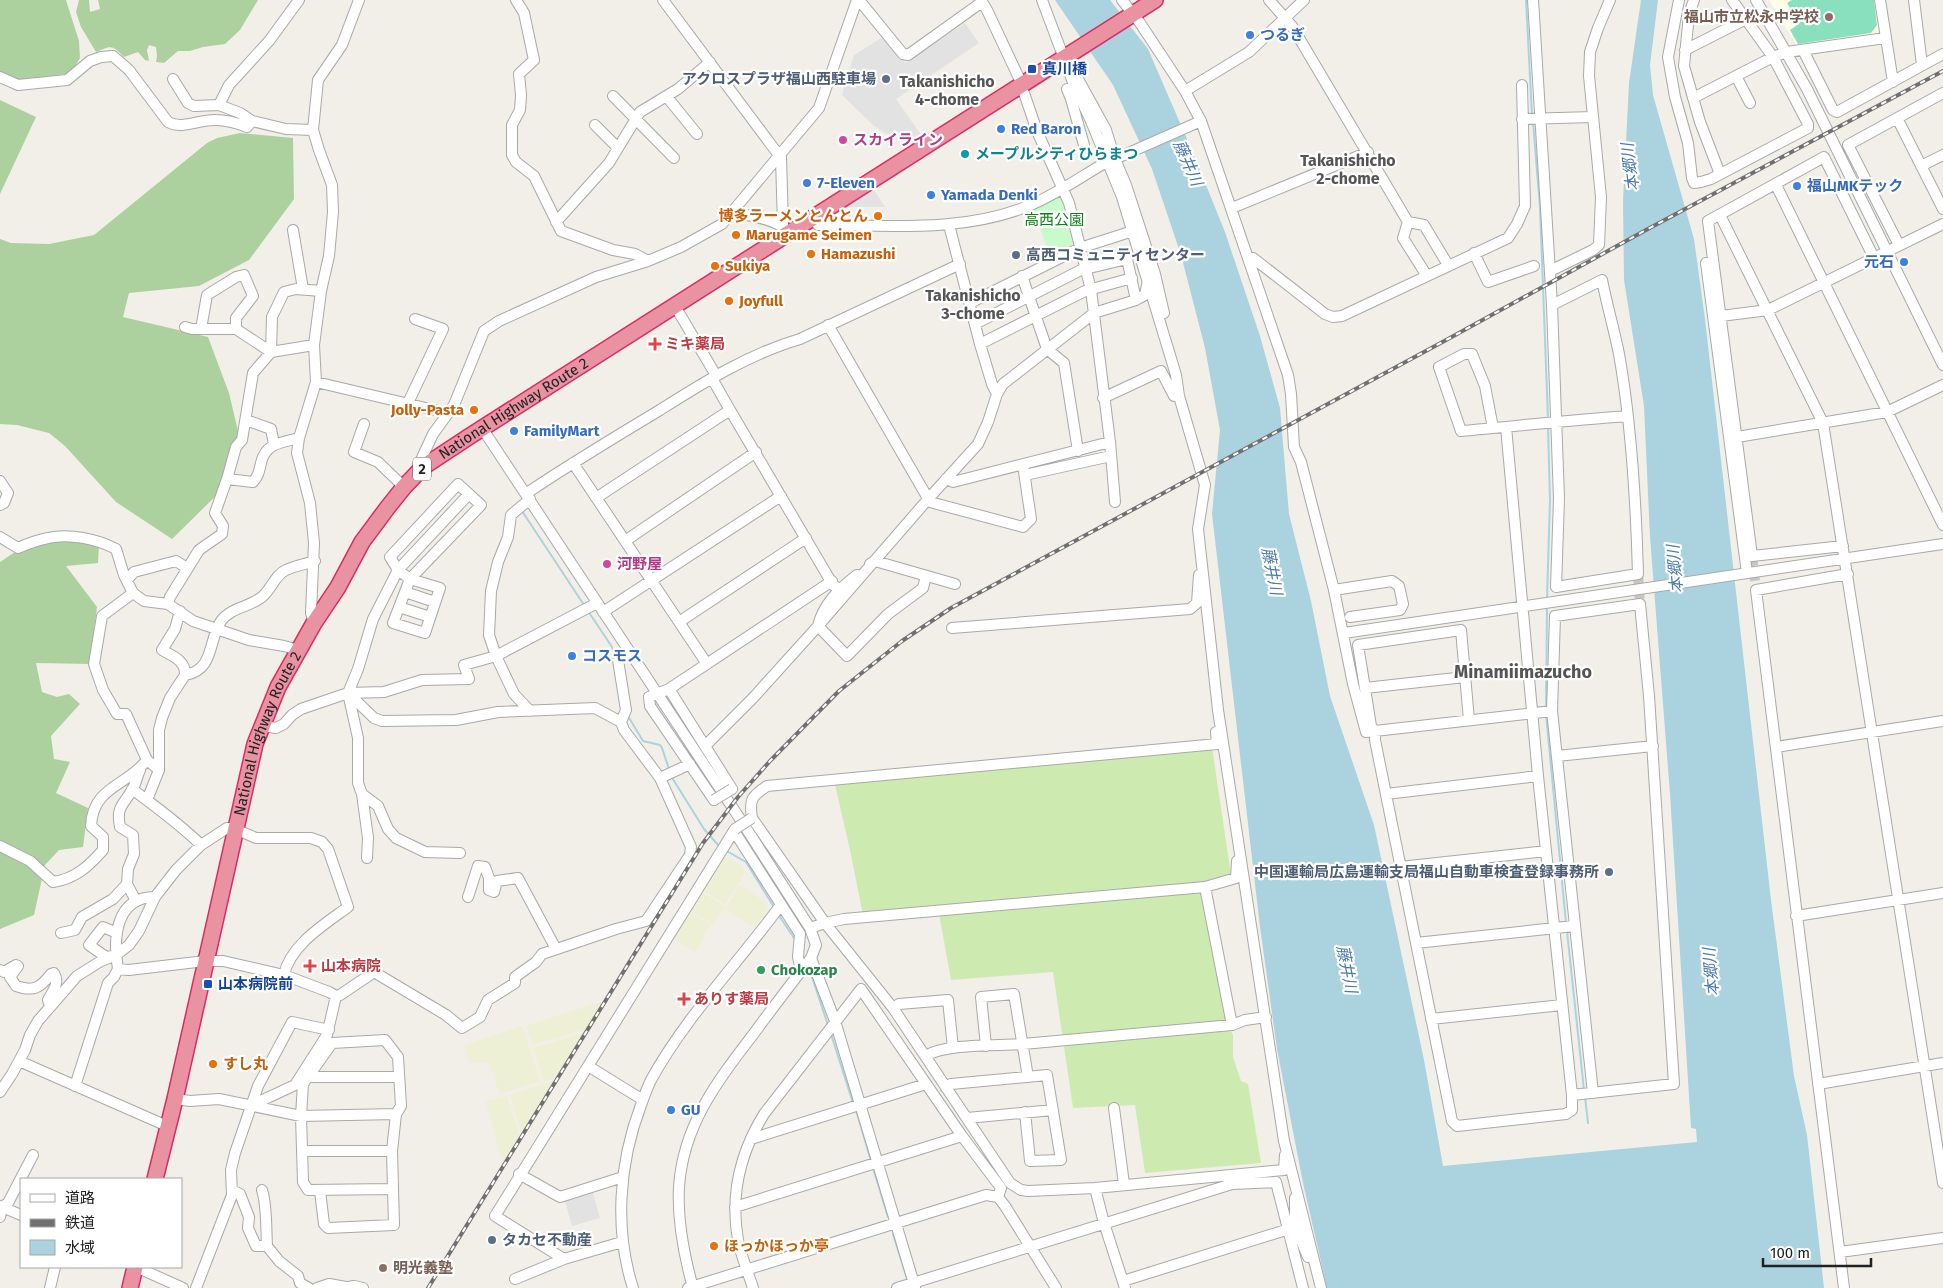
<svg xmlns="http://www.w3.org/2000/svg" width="1943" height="1288" font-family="'Fira Sans','Noto Sans JP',sans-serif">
	<rect width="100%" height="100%" fill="#f2efe9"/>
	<path fill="#ffffe5" d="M1769,0H1876L1879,35L1797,46Z"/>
	<path fill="#eef0d5" d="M725,856L741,865L746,872L725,904L703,890Z
		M740,885L764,901L768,909L754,928L725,909Z
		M703,893L725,906L713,925L691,911Z
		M689,912L711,925L695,952L673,939Z
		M603,1001L589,1028L533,1045L526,1026Z
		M522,1026L540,1081L500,1094L488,1062L469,1063L464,1045Z
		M588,1031L558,1077L544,1081L533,1048Z
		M557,1080L521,1132L510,1095Z
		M507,1096L519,1134L507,1157H501L485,1102Z"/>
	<path fill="#cdebb0" d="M1212,747L1231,875L1204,886L1226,1023L1233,1035V1057L1241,1081L1248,1084L1261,1163L1145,1173L1135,1105L1073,1108L1053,972L951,980L938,908L863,915L850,850L835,785Z"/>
	<path fill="#add19e" d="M0,0H66L79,41L80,58L71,73L18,81L0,72Z
		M79,0H89L90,12L100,9L98,0H258L240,30L225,44L203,47L190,51H178L164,63L156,62L157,56L156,47L149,45L147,50L149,61L145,60L138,52L124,57C112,45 112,45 96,52L81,27L76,12Z
		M0,100L36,117L0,194Z
		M240,133L293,138L294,199L249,260L199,286L129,293L123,317L208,337L229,393L238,431V462L225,487L172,539L116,502L65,446L49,433L17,425L0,424V239L11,243L49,244L94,235L207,143L217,138Z
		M49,538L99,545L98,563L66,566L97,607L90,664L36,663L42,692L57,697L69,694L80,704L51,736L54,759L70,762L56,793L88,808L83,847L59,850L45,865L34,915L0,929V562L18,550Z"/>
	<path fill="#c8facc" d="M1061,193L1078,242L1050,257L1033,207Z"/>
	<path fill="#88e0be" d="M1792,0H1874L1877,25L1871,33L1798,44L1790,30L1796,26L1787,10L1790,8L1787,3Z"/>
	<path fill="#e2e2e2" d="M965,23L979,43L896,99L924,139L908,149L904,142L883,132L873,125L842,95L854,55L883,37L905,63Z
		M872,187L885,207H841Z
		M593,1193L600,1218L572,1226L565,1201Z"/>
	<path fill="#aad3df" d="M1055,0H1110L1148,49L1193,153L1225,232L1260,336L1280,408L1289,514L1311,601L1330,696L1374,825L1424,1060L1443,1166L1697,1142L1696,1129L1691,1128L1670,794L1650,537L1644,406L1624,280L1623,201L1629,83L1641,0H1658L1650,65L1653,95L1694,239L1705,319L1771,900L1794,1076L1807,1135L1824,1288H1327L1303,1183L1277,1049L1260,927L1212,514L1220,430L1205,348L1181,255L1152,169L1113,85Z"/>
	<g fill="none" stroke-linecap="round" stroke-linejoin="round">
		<path stroke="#aad3df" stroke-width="2" d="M1526,0L1532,115
			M1533,122L1540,207L1548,419
			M522,511L584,605
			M1547,599L1550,500L1548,427
			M588,611L612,647L615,658
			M1546,707L1547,607
			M1546,714L1566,923
			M628,716L643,741L660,745L662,748L669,769
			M671,776L704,829L719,846
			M725,850L746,862L774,907
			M778,914L796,941
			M1567,931L1584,1090
			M812,977L828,1025
			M831,1034L853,1103
			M1585,1097L1588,1123
			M856,1110L871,1161
			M873,1168L888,1217
			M893,1234L908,1282"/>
		<path stroke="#c8c6c1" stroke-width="10" stroke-dasharray="10 5" stroke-linecap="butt" d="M1752,556L1756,590
			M1638,574L1640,604"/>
		<defs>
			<path id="minor" d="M516,0L524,13L534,60L519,74L521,95L520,110L512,125V155L516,162L534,176L561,231L613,250L635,254L648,261
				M663,0L781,158L783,226
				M859,0L903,54L908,55L982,2
				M981,0L987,10L1019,78
				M1042,0L1074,85L1091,121L1122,197L1176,375L1179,396L1205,485L1198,529L1218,710L1284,1141L1321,1288
				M1122,0L1140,23L1185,91L1201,121L1288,375L1291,394L1294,447L1301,462L1334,590L1353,684L1366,732L1552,711
				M1269,0L1292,26L1408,222
				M1533,0L1552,305
				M1679,0L1668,57L1675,97L1688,143L1692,178L1694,183L1701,182L1711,179L1808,128V124L1773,57L1732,0
				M1694,0L1689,14L1684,66L1700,122L1720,174
				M1756,0L1807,89L1943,365
				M1880,0L1893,82
				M1914,0L1922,65
				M1685,50L1746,19
				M1803,50L1833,110L1837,112L1943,54
				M1736,76L1750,103
				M0,77L18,85L67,80L90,61L101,57L113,56L129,70L168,122C183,130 200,119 216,120C227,120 237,123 247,127L252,121
				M173,79L188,103L194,106L219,105L240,113L252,121L286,129L313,130
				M1078,79L1106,130L1115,159L1126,185L1155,274L1164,313
				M1067,89L1071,99L1084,145
				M1185,91L1249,52L1304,0
				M1024,93L1037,131L1069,203L1091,290L1110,442L1115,502
				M613,96L674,158
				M667,97L697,134
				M1693,98L1773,57L1787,52L1885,38
				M219,105L229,85L269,41L299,0
				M1897,118L1943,209
				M1522,119L1593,117
				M595,125L618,148
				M1115,159L1201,121
				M1921,166L1943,155
				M1776,185L1943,525
				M1232,208L1368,152
				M732,212C746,215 778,219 786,231
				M1720,215L1823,423L1943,1183
				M812,218L818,225C888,225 962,233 1028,206C1056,195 1082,176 1108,161
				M556,222L609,163L640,112L678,89L710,62
				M949,225L980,344L992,384L997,394
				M293,230L303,289
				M1899,245L1848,145L1943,93
				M1474,253L1488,282L1534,266
				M1249,259L1253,258L1325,314L1333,317L1342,316L1508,238L1517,224L1525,206L1522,85
				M1706,263L1747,573
				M1550,271L1593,250L1599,245L1601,197L1589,76L1590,52L1598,28L1610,0
				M1022,276L1047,349L1064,363L1078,451
				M1427,276L1403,238L1408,222L1424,225L1448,265
				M1602,280C1607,305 1614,329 1619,354C1632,427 1636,501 1638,574L1556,587L1559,499L1552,305Z
				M970,303L1080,248L1133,231
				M675,306L714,372V382L730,410L833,585L839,589
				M1721,316L1768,310L1943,224
				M975,324L1081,270L1127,259L1136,300
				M828,325L930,502L1023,527L1031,519L1023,465
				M185,327L192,329H236L271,352L314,345
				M201,329L207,295L236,277L244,275L253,296L236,318V329
				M980,344L1085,291L1132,278
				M316,382L447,413
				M1103,398L1161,371L1174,396H1179
				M407,405L443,329L415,319
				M246,420L271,429L274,444
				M364,424L354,452L378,462L404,487
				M482,428L746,828L810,928L816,945L811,958C791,984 771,1010 752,1036C716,1083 683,1126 679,1187C677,1221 684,1255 693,1288
				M1493,428L1485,386L1472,354H1464L1439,367L1461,431C1517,426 1572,420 1628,416
				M1737,437L1887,412L1943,385
				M573,463L707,664
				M423,467L420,462L433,434L454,405L484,331L499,321L596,277L648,261L681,247L722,224L819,108L857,0
				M1025,475L1111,456
				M227,479L236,447L242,440L253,373L271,352L272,317L284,292L296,289L321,291
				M946,479L953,482L1110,442
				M0,481L8,493L4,503L0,505
				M527,493C570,464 615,437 660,410C704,382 749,354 800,339L960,264
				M596,498L730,410
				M0,537L18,548C27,544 38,540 48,538C69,533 97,539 116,549L124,575L133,593L144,601L168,604L193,621L249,640L284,646L298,650
				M625,541L756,452
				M1843,546L1752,556L1708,221L1824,157L1874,258
				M870,564L875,561L955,584
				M857,575C840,588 823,604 818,626L847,656L888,614L923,588L926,576
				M410,579L398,570L390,557L458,484L481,505L410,579L393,623L425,633L440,588L410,579
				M127,580L134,572L176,561L187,568
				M1334,590L1392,581L1399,586L1403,604L1400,610L1350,617
				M405,592L435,602
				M133,593L102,616L94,664L103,690L117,714H126L147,760L159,770L147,800
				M168,604L170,597L199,550L222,534L223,526L215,513L227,479L253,482C259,475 259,471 261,463C265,443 283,442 299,438
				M399,607L430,617
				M180,611L175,629L162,650C173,656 186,661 185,675
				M603,612L781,496
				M679,622L806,538
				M314,623L311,613L314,543L310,503L297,453L299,438L316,382L314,345L321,291L329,256L333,212L332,185L319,150L313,130L318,80L342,45L359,0
				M952,628L1190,609L1197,603L1199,575
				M1344,633L1943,544
				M1365,688L1465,677
				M669,689L732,789
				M348,693L384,692L422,680L469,679L464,665L496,656L597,603
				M530,711L514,694L496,656L489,635L491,591L498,562L508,537L511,515L530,499
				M1469,720L1461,630L1358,645L1371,726L1375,732V740L1452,1121L1457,1126L1566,1114L1572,1110V1095L1538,776L1506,427
				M263,726L276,728L284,724L292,715L301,709L348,693L374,718L382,721L456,720L498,712L595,708L621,722
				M1216,732L1217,744L767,786C752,796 749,799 752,818L825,923L893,1008L1010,1183L1021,1190L1028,1191L1095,1188L1284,1170L1285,1155
				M706,745L753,698L818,626L929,498L978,444L988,422L997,394L1003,384L1094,313L1136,300L1145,295L1148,280L1155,274
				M1776,747L1943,721
				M1557,756L1653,746
				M159,770V730L162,718L170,698L185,675C215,670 208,640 221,621C231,607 251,607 263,596C271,589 276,574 286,570C295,566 305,564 315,561
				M660,778L690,764
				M132,789C156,807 180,824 201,845
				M362,794L378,806L388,829L396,838L425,852L460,853
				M1386,794L1538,776
				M714,800L650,706L649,697L669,689L832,581
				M734,831L800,934L798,957L801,971
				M0,846L30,861L53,882C75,879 89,866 103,850V837L91,826C93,786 126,787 147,760
				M367,858L368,838L362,794L358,783V738L348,693L358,669L373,619L398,570L469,494
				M1400,867L1546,851
				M1205,887L1232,1025
				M155,897C115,897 113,939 118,969L129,970L205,961H223L284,975L329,992L336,996L327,1035L295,1085L252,1105
				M468,897L478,866L485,867L489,878V890L494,892L497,881L518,878L556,949
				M136,901L127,884L128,869L134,854L133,835L120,827C116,806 123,806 132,790C136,784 137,776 140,770
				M1796,916L1943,893
				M810,928L825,923L844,919L1205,887L1236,878L1237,861
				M61,933L75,930L82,917L113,899L127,884
				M1416,943L1574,926
				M113,956L106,957L89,945L103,927L117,933
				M811,958L835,1021L915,1287
				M0,970L4,972L16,965L18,966L10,977L16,986C34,992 40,988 51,974L54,973C60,983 53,991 48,1000L50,1006
				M336,996L340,995L374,972L446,1015L462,1028L480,1017L488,1000L515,983V977L536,962L542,954L616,929L646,921L690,855L691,847L660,778L624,730L621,722L626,710L618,660L631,654
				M893,1008L899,1004L948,1000L953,1048
				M1431,1019L1562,1005
				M986,1046L981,997L1014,994L1028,1077
				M925,1056C948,1043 996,1046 1023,1044C1093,1038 1162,1031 1232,1025L1245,1020L1266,1017
				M19,1061L167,1126
				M588,1066L643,1100
				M308,1077H399
				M1818,1084L1943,1063
				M75,1086L108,983L114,977L118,969
				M946,1088L951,1084L1047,1075L1061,1160L1030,1161L1025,1112
				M0,1092L12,1074L25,1050L30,1035L38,1021L77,976L101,961L116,955L129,945L139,931L155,897L176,870L201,845L227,828H231L235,829L256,838H311L322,842L328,849L348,907C325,924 290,945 284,975
				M1572,1095L1674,1084L1649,696L1640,604L1555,616L1552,711L1593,1093
				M175,1099L190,1101L219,1099L301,1116L396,1114L401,1106L398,1057L385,1040L332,1043L303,1084L301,1116L303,1182L308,1190L392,1189
				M1114,1108L1124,1184
				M967,1118L1053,1110
				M751,1139L926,1084
				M302,1151H392
				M519,1174L560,1197L623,1177
				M1095,1188L1104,1223L1125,1288
				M232,1190L240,1194L249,1217L248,1228L256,1246H267L279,1261L298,1276L300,1283L309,1288
				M262,1190C267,1205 266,1229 267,1246
				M320,1191L324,1224L328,1228L394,1225L392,1151L396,1114
				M0,1206L21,1215
				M735,1207L962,1136
				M0,1217L2,1207L8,1203L33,1155
				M1295,1226L1308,1257
				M1840,1252L1943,1238
				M564,1259L495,1216L735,829
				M136,1267L183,1288
				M515,1279L564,1259L622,1242
				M1123,1281L1289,1229L1295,1226V1198
				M50,1288L55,1267
				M196,1288L232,1195L231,1170L235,1153L258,1086L292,1022L329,1030
				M317,1288L329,1284L346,1287
				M344,1288L354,1286L363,1288
				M633,1288C614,1229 619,1163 641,1105C644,1097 647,1088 651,1080C685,1018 738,963 780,906
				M688,1288L986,1195L998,1197L1005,1206L1056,1288
				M753,1288C748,1272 741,1256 738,1240C730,1195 740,1153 764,1114L861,989L962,1136L1001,1188L998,1197
				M897,1288L1232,1184L1276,1182L1303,1288
				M1844,1288L1756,590L1848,574"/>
			<g id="highway">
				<path id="s1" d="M155,1179L175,1099L255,744L278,687L314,623L338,587L362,542L388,507L404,487L423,467L470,436L1155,0"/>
				<path d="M130,1288L135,1267"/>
			</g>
		</defs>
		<use href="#minor" stroke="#a9a9a9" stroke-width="12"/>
		<use href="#highway" stroke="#dc2a67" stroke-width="18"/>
		<use href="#minor" stroke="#fff" stroke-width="10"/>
		<use href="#highway" stroke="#e892a2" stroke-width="15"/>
		<defs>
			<path id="rail" d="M428,1288L703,843L738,797L770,761L839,691L902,641L951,608L1448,339L1646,230L1943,71"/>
		</defs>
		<use href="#rail" stroke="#707070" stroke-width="4"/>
		<use href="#rail" stroke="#fff" stroke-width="2" stroke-dasharray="5.5" stroke-linecap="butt"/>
		<defs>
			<path id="minor-bridge" d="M714,800L732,789
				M735,829L752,818"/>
		</defs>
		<use href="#minor-bridge" stroke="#a9a9a9" stroke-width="12" stroke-linecap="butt"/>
		<use href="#minor-bridge" stroke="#fff" stroke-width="10"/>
	</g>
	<g fill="#8d6e63" stroke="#fff" stroke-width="2">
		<circle cx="1829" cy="17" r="5"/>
		<circle cx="383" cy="1268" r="5"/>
	</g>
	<g fill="#3f7fe0" stroke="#fff" stroke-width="2">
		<circle cx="1250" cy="35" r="5"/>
		<circle cx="1001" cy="129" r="5"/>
		<circle cx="807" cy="183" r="5"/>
		<circle cx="1797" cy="186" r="5"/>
		<circle cx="931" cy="195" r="5"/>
		<circle cx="1904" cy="262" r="5"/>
		<circle cx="514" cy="431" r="5"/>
		<circle cx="572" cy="656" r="5"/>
		<circle cx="671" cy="1110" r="5"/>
	</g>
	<g fill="#1a4fb4" stroke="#fff" stroke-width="2">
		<rect x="1027" y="64" width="10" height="10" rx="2.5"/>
		<rect x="203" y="979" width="10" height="10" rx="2.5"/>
	</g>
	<g fill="#5c6f8a" stroke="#fff" stroke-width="2">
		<circle cx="886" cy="79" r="5"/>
		<circle cx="1016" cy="255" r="5"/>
		<circle cx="1609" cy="872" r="5"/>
		<circle cx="492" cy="1240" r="5"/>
	</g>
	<g fill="#d1479c" stroke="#fff" stroke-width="2">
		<circle cx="843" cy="140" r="5"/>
		<circle cx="607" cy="564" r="5"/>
	</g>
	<circle fill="#0f9aa8" stroke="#fff" stroke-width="2" cx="965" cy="154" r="5"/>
	<g fill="#e8710a" stroke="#fff" stroke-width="2">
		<circle cx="878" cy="216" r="5"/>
		<circle cx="736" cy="235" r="5"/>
		<circle cx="811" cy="254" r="5"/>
		<circle cx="715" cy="266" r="5"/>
		<circle cx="729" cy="301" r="5"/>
		<circle cx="474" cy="410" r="5"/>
		<circle cx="213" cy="1064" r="5"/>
		<circle cx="714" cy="1246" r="5"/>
	</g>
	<g fill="#e0444e" stroke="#fff" stroke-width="2">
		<path d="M652.5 336.5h5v5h5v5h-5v5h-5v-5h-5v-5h5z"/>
		<path d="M307.5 958.5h5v5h5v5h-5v5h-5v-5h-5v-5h5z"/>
		<path d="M681.5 991.5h5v5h5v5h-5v5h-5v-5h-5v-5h5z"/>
	</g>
	<circle fill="#2e9e5b" stroke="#fff" stroke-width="2" cx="761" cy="970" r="5"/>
	<g text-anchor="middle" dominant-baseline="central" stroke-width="4.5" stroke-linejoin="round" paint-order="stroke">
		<rect fill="#fff" stroke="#646464" stroke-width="1" x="413" y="457.5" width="18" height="23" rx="4"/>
		<g font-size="14" font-weight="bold" fill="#222">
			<text x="422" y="469">2</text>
		</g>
		<g font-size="15" font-weight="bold" fill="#785e54" stroke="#fff" text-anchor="end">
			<text x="1819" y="17">福山市立松永中学校</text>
			<text x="393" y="1268" text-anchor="start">明光義塾</text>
		</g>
		<g font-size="15" font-weight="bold" fill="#366cbe" stroke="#fff" text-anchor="start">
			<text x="1260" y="35">つるぎ</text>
			<text x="1011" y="129">Red Baron</text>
			<text x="817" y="183">7-Eleven</text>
			<text x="1807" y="186">福山MKテック</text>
			<text x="941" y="195">Yamada Denki</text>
			<text x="1894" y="262" text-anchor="end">元石</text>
			<text x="524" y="431">FamilyMart</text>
			<text x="582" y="656">コスモス</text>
			<text x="681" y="1110">GU</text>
		</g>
		<g font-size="15" font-weight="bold" fill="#164399" stroke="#fff" text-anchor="start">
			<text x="1042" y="69">真川橋</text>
			<text x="218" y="984">山本病院前</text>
		</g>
		<g font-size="15" font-weight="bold" fill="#4e5e75" stroke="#fff" text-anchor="end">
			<text x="876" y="79">アクロスプラザ福山西駐車場</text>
			<text x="1026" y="255" text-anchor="start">高西コミュニティセンター</text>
			<text x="1599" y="872">中国運輸局広島運輸支局福山自動車検査登録事務所</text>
			<text x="502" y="1240" text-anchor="start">タカセ不動産</text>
		</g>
		<g font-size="15" font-weight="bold" fill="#b23c85" stroke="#fff" text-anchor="start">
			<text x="853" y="140">スカイライン</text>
			<text x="617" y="564">河野屋</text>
		</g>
		<g font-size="15" font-weight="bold" fill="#0d838f" stroke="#fff" text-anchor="start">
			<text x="975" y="154">メープルシティひらまつ</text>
		</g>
		<g font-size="15" font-weight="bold" fill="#c56008" stroke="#fff" text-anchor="start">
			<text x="868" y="216" text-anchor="end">博多ラーメンとんとん</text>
			<text x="746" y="235">Marugame Seimen</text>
			<text x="821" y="254">Hamazushi</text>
			<text x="725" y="266">Sukiya</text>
			<text x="739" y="301">Joyfull</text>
			<text x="464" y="410" text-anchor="end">Jolly-Pasta</text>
			<text x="223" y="1064">すし丸</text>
			<text x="724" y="1246">ほっかほっか亭</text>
		</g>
		<g font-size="15" fill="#0c8416" stroke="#fff">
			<text x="1054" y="220">高西公園</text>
		</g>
		<g font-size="15" font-weight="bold" fill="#be3a42" stroke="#fff" text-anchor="start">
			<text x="665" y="344">ミキ薬局</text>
			<text x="321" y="966">山本病院</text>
			<text x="694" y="999">ありす薬局</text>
		</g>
		<g font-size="15" fill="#222" stroke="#fff">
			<text stroke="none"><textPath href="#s1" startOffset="880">National Highway Route 2</textPath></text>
			<text stroke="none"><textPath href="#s1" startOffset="460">National Highway Route 2</textPath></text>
		</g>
		<g font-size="15" font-weight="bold" fill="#27864d" stroke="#fff" text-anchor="start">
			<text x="771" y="970">Chokozap</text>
		</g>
		<g font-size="16" font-weight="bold" fill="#555" stroke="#fff">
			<text x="947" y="81">Takanishicho<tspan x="947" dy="18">4-chome</tspan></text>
			<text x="1348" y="160">Takanishicho<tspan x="1348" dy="18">2-chome</tspan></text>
			<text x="973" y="295">Takanishicho<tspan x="973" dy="18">3-chome</tspan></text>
		</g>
		<g font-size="16" font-style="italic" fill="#4a7aab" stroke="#fff">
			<text transform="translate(1188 163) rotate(66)">藤井川</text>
			<text transform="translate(1630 167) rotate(-97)">本郷川</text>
			<text transform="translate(1675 569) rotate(-95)">本郷川</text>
			<text transform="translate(1272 571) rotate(79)">藤井川</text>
			<text transform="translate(1347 969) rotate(79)">藤井川</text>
			<text transform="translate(1711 972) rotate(-95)">本郷川</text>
		</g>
		<g font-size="18" font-weight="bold" fill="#555" stroke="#fff">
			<text x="1523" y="672">Minamiimazucho</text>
		</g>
	</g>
	<rect x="20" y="1178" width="162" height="90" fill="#ffffff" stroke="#a7a7a7"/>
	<rect x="30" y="1194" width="25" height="8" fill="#ffffff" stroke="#a7a7a7"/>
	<text x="65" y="1203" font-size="15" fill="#222222">道路</text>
	<rect x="30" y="1219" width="25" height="8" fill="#707070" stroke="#a7a7a7"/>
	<text x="65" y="1228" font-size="15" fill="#222222">鉄道</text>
	<rect x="30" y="1240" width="25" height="15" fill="#aad3df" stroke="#a7a7a7"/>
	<text x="65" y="1253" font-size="15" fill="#222222">水域</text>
	<path d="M1763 1258v8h108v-8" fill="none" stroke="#222222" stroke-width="2.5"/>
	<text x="1770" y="1258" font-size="15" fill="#222222" stroke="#ffffff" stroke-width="4" paint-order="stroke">100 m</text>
</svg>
